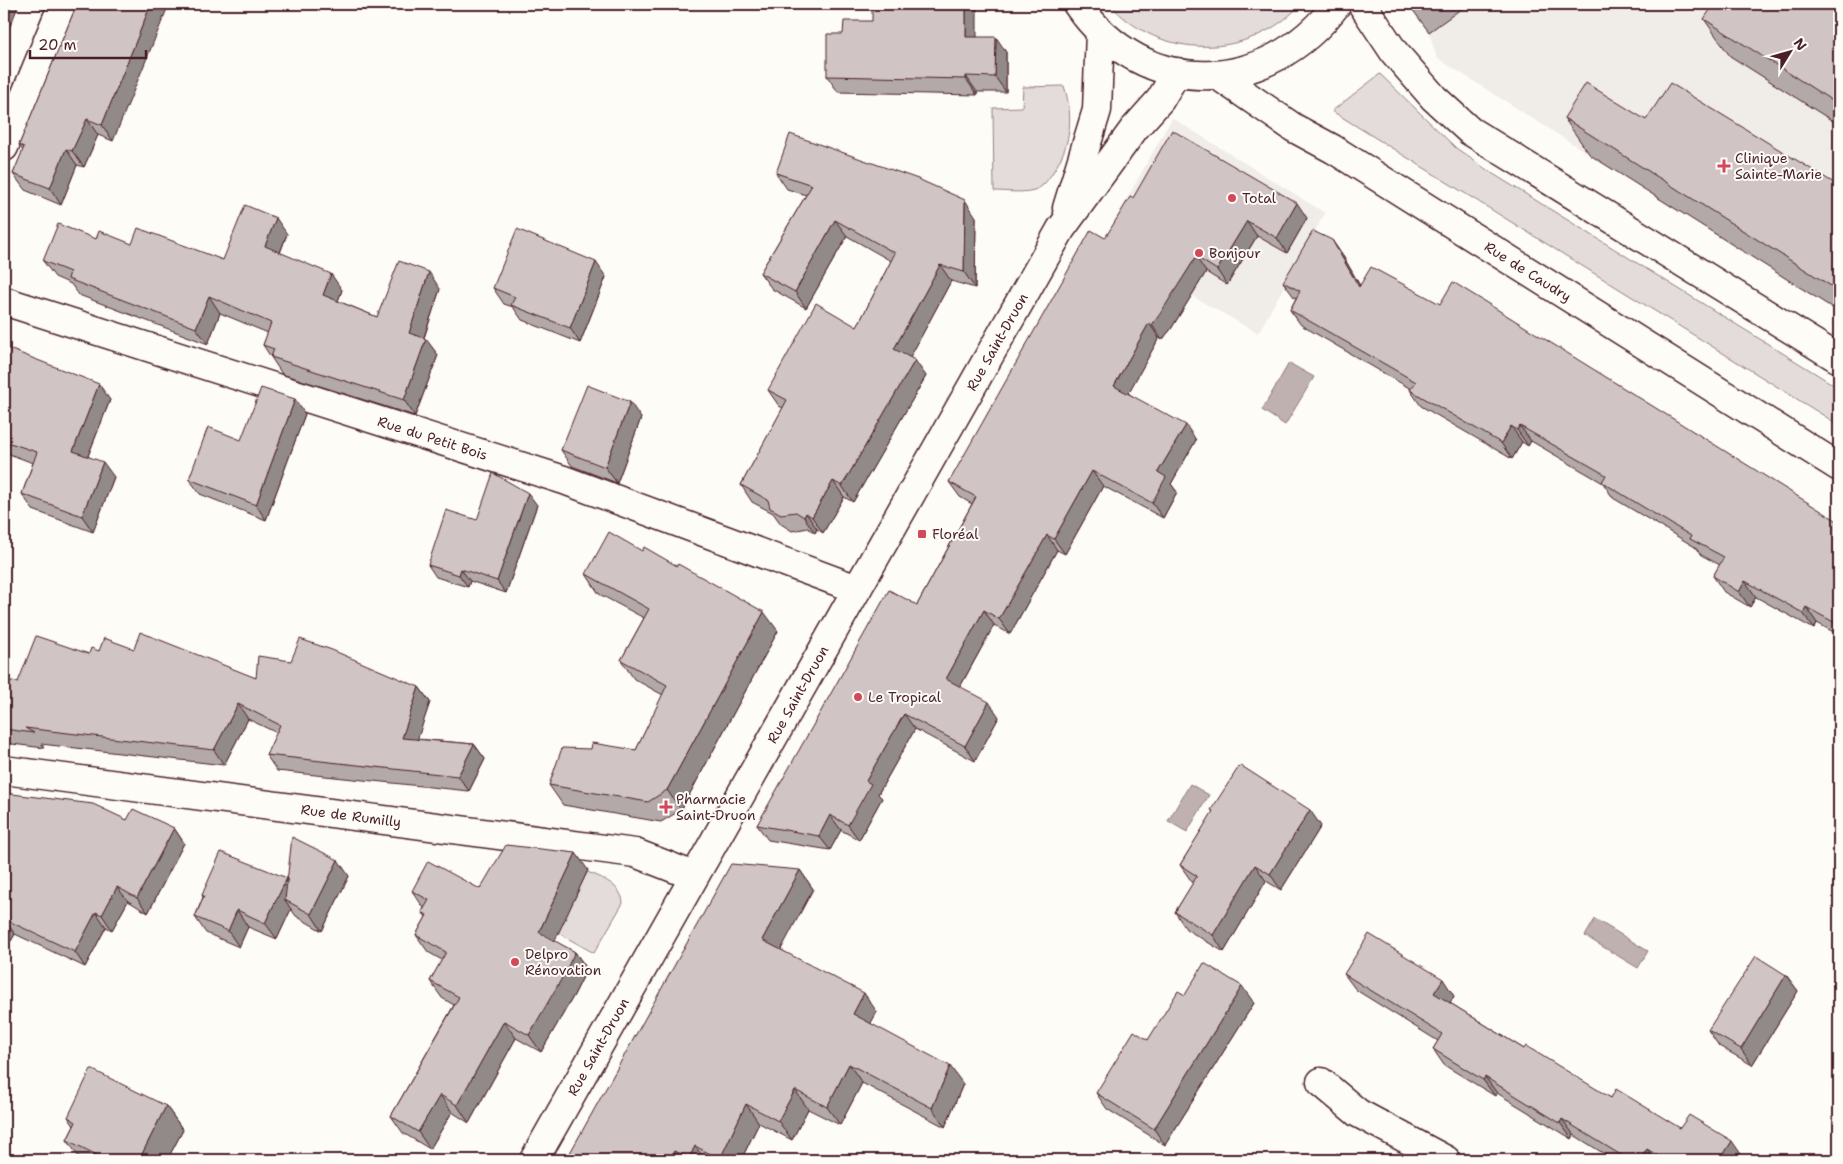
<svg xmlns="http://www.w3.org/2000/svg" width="1843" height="1164" font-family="'Shantell Sans',sans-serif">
	<rect width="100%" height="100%" fill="#fdfcf7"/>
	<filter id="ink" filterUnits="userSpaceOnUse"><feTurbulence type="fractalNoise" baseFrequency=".02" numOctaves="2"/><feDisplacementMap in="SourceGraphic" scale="10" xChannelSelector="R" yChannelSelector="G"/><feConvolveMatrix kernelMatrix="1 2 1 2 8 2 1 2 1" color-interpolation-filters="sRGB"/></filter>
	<g filter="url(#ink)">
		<path fill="#f0ece8" d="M1420,4H1741L1839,19V312L1437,58Z
			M1172,118L1325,213L1258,333L1101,245Z"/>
		<path fill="#e3dcda" stroke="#967e82" d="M1110,4H1301C1251,60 1159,61 1110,4Z
			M1380,74L1456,148L1490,172L1839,388V425L1332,111Z
			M1064,86C1074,117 1071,145 1053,172C1049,178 1044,186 1037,189C1024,194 1008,191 994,191L993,108L1022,107L1023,87Z
			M587,872C602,877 622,886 623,903L594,953L535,920Z"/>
		<path fill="#c0b1b1" stroke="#91777b" d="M1289,363L1314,377L1285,425L1262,410Z
			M1190,784L1209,795L1187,832L1168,821Z
			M1595,919L1648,951L1638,968L1585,936Z"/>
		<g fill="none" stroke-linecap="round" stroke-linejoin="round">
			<defs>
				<g id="street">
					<path d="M4,147L63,4"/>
					<path id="s1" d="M4,301L564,480L857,589"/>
					<path id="s2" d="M4,770L635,853L694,876"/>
					<path d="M1321,1082L1358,1113L1446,1160"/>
				</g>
				<g id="secondary">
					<path d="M1077,4C1145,101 1267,97 1337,4"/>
					<path d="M1362,4L1394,52L1434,98L1470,131L1839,359"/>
					<path id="s3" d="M1217,75L1294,128L1333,149L1839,467"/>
					<path d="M1067,208L1097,110L1100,32"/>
					<path id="s4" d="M534,1160L1061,229L1134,129L1160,100L1177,72"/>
				</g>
			</defs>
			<use href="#street" stroke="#4a1f2b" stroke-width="31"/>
			<use href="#secondary" stroke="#4a1f2b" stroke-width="31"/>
			<use href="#street" stroke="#fdfcf7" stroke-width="28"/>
			<use href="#secondary" stroke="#fdfcf7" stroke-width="28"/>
		</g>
		<path fill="#b3a9a9" stroke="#4a1f2b" d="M77,4L113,141L98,135L84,167L77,165L61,205L25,190L13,174L23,151L19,145Z
			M1411,4H1488L1461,9L1429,32L1412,9Z
			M1839,4V125L1730,56L1704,19Z
			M843,34L977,37L1006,52V92H977V95L838,92L827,76Z
			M1564,118L1646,120L1839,186V312L1590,155Z
			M776,173L976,217L975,288L951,281L910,357L926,376L853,502L844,497L823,533L817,529L815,533L808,528L792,531L781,524L773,513L752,502L741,485L783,408L779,406L768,390L857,327L891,261L847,236L806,308L772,289L760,273L806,195L787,189Z
			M1133,198L1307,218L1287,253L1257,236L1227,285L1206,272L1171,329L1162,340L1159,338L1128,393L1196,440L1171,484L1177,492L1163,518L1103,486L1065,554L1057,550L1010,634L994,625L960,687L999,717L975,761L915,729L878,794L882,798L859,840L841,830L830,850L768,840L757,825L917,605L972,504L960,497L949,482L1105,238Z
			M287,234L280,253L342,290L338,301L377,317L440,289L424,338L438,355L415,416L282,374L263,345L268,333L220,313L208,344L79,295L71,284L55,277L43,261L96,239L223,260Z
			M1343,256L1360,286L1839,522V635L1817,623L1814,629L1756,597L1750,607L1724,592L1713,576L1720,565L1701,555L1695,547L1613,498L1603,483L1531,441L1528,446L1522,442L1512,459L1421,406L1410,390L1411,389L1301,325L1290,310L1296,298L1294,297L1283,282Z
			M606,277L580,343L522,320L513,307L504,304L493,288Z
			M4,347L110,400L88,456L114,477L93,532L33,510L22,494L33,463L4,452Z
			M305,414L266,520L200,494L189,479Z
			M641,418L617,483L572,466L561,450Z
			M537,505L506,593L470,581L468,587L436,577L428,565L477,520Z
			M586,574L778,631L681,810L661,822L563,805L549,785L591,749L636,750L663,695L634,679L621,660L644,618L599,594Z
			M134,649L256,678L419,687L430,702L417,739L474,744L485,759L469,791L277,771L266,755L277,733L248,719L224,765L41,744L44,748L4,743V681L18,682L89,654L99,651Z
			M4,793L127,820L174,828L184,843L148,913L128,901L112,930L106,927L85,967L15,934L11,941L4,938Z
			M1211,810L1321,826L1281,890L1266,881L1224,952L1186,929L1175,912L1193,883L1192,882L1180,865L1213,812Z
			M588,870L554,941L575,952L587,969L574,995L541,1052L516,1038L469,1123L452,1112L430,1149L403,1133L391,1116L454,1005L442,998L430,981L442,960L428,952L416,935L426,917L422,912L424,908L412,891L480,889Z
			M800,870L813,889L780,949L877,1012L870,1023L963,1084L945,1127L862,1083L840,1125L808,1109L792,1140L759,1123L741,1160H566Z
			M349,876L322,931L296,916L291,909L277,939L248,927L239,947L206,933L195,917L203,897L202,895Z
			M1344,974L1454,996L1450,1003L1524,1049L1611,1098L1743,1157L1741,1160H1614L1574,1135L1572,1139L1497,1093L1495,1096L1444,1065L1433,1049L1438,1041L1356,990Z
			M1786,975L1798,991L1752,1065L1719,1046L1708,1030Z
			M1185,995L1254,1003L1165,1145L1107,1109L1096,1093L1148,1040Z
			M166,1106L183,1130L167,1160H81L67,1140L74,1126L68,1117Z"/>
		<path fill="#928a89" stroke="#4a1f2b" d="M4,4H19L4,41Z
			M151,4H169L113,141L102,125Z
			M966,4H977V52L966,37Z
			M996,37L1006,52V92L995,77Z
			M966,76L977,92V95L966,79Z
			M87,119L98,135L84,167L72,151Z
			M66,149L77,165L61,205L50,188Z
			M965,200L976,217L975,288L964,272Z
			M1297,203L1307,218L1287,253L1277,238Z
			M276,218L287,234L276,263L265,246Z
			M835,220L847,236L806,308L795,292Z
			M1247,221L1257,236L1227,285L1217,270Z
			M1332,240L1343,256L1370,303L1359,287Z
			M1196,257L1206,272L1171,329L1162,340L1152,325Z
			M596,262L606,277L580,343L570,328Z
			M940,265L951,281L906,365L894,349Z
			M429,272L440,289L420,349L409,333Z
			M331,274L342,290L334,312L323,295Z
			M209,296L220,313L208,344L196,328Z
			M1149,323L1159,338L1124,401L1114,386Z
			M426,339L438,355L415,416L404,400Z
			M915,360L926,376L853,502L842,486Z
			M99,384L110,400L84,466L73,451Z
			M295,399L305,414L266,520L256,505Z
			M630,402L641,418L617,483L605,467Z
			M1186,425L1196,440L1171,484L1177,492L1163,518L1152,503L1158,472Z
			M1511,426L1522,442L1512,459L1501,443Z
			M1520,426L1531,441L1528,446L1517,430Z
			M103,462L114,477L93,532L82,516Z
			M1092,471L1103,486L1065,554L1054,539Z
			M833,481L844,497L823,533L812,517Z
			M528,493L537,505L506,593L497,581Z
			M806,513L817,529L815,533L804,517Z
			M1047,535L1057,550L1010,634L999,619Z
			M461,569L470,581L468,587L459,575Z
			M1745,581L1756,597L1750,607L1739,592Z
			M1806,607L1817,623L1814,629L1803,613Z
			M984,610L994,625L956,694L946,679Z
			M764,612L778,631L681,810L667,790Z
			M419,687L430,702L413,753L402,738Z
			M989,702L999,717L975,761L965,746Z
			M238,704L248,719L224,765L214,750Z
			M904,714L915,729L878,794L882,798L859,840L848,825L866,781Z
			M474,744L485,759L469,791L458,776Z
			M1310,810L1321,826L1281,890L1270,874Z
			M830,815L841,830L830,850L819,836Z
			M174,828L184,843L148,913L137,898Z
			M576,853L588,870L551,949L539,932Z
			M338,860L349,876L322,931L311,914Z
			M1255,865L1266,881L1224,952L1213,935Z
			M800,870L813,889L776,959L762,940Z
			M287,878L298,895L285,900L291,909L277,939L265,923Z
			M117,887L128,901L112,930L102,915Z
			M237,910L248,927L239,947L228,931Z
			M96,912L106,927L85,967L75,952Z
			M4,919L15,934L11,941L4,931Z
			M575,952L587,969L574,995L541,1052L529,1035Z
			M1786,975L1798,991L1752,1065L1741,1049Z
			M1443,979L1454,996L1446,1010L1434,993Z
			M1242,986L1254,1003L1165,1145L1154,1129Z
			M864,993L877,1012L866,1032L853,1014Z
			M504,1021L516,1038L469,1123L457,1105Z
			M849,1064L862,1083L840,1125L827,1107Z
			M950,1066L963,1084L945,1127L932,1108Z
			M1485,1077L1497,1093L1495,1096L1483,1080Z
			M795,1090L808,1109L792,1140L778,1121Z
			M440,1095L452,1112L430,1149L418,1132Z
			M746,1104L759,1123L741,1160H721L720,1159Z
			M166,1106L183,1130L167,1160H147L142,1154Z
			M1562,1119L1574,1135L1572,1139L1560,1123Z
			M1732,1141L1743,1157L1741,1160H1720Z
			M695,1146L705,1160H690L689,1158Z
			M1647,1149L1655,1160H1640Z
			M674,1151L681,1160H669Z"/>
		<path fill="#d0c5c4" stroke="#4a1f2b" d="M77,4H151L102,125L87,119L72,151L66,149L50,188L13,174L24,147L19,145Z
			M872,4H966V37H996L995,77L966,76V79L827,76V34H843L844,21H872Z
			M1411,4H1419L1412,9Z
			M1714,4H1839V105L1704,19Z
			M1586,83L1646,120L1670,83L1839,186V291L1564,118Z
			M1172,130L1297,203L1277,238L1247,221L1217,270L1196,257L1160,314L1152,325L1149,323L1114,386L1186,425L1158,472L1166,477L1152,503L1092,471L1054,539L1047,535L999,619L984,610L946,679L989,702L965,746L904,714L866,781L871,784L848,825L830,815L819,836L757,825L889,590L917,605L976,497L949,482L1091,230L1105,238L1130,197L1133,198Z
			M790,134L918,179L965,200L964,272L940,265L894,349L915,360L842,486L833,481L812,517L806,513L804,517L796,512L781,514L770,508L768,500L741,485L787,400L768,390L816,303L857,327L895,253L835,220L795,292L760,273L812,185L776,173Z
			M245,205L276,218L265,246L331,274L323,295L377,317L399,261L429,272L409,333L426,339L404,400L271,357L274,349L263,345L271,323L209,296L196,328L68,279L70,272L43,261L58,224L96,239L99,231L132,244L138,228L223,260Z
			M517,229L596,262L570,328L511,305L515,297L493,288Z
			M1313,231L1332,240L1359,287L1371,267L1440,304L1453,282L1839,522V625L1806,607L1803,613L1745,581L1739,592L1713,576L1724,557L1690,539L1691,536L1602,482L1606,475L1520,426L1517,430L1511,426L1501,443L1410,390L1416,382L1290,310L1300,291L1283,282Z
			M4,347L99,384L73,451L103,462L82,516L22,494L37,452L4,441Z
			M587,385L630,402L605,467L561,450Z
			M261,388L295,399L256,505L189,479L208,427L241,440Z
			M493,473L528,493L497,581L461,569L459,575L428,565L446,510L477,520Z
			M609,532L642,551L644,547L677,566L678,564L764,612L667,790L648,802L549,785L562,748L591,749L592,743L636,750L667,685L621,660L649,609L586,574Z
			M140,632L256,678L258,656L291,661L300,639L332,650L419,687L402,738L474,744L458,776L266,755L280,725L238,704L214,750L25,728L34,733L4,729V681L18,682L36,636L89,654L91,648L99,651L104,638L134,649Z
			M1240,765L1310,810L1270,874L1255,865L1213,935L1175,912L1197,876L1180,865L1213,811L1211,810Z
			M4,793L93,804L127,820L133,809L174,828L137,898L117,887L102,915L96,912L75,952L4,919V920Z
			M292,837L338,860L311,914L285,900Z
			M506,845L576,853L539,932L575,952L562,978L529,1035L504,1021L457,1105L440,1095L418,1132L391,1116L459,997L430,981L446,952L416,935L427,915L422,912L429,900L412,891L428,861L480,889Z
			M221,852L287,878L265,923L237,910L228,931L195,917L204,896L202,895Z
			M731,864L800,870L762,940L864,993L853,1014L950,1066L932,1108L849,1064L827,1107L795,1090L778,1121L746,1104L720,1159L695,1146L689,1158L674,1151L669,1160H566Z
			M1369,934L1443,979L1434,993L1524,1049L1526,1046L1611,1098L1616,1089L1680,1128L1689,1115L1732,1141L1720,1160H1665L1647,1149L1640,1160H1629L1562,1119L1560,1123L1485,1077L1483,1080L1433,1049L1442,1034L1344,974Z
			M1756,956L1786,975L1741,1049L1708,1030Z
			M1204,963L1242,986L1154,1129L1096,1093L1134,1031L1148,1040L1178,991L1185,995Z
			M91,1069L166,1106L142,1154L154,1160H101L99,1156L67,1140L76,1122L68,1117Z
			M1337,1153L1350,1160H1332Z"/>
	</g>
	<g fill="#d1495b" stroke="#fdfcf7" stroke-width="2">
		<path d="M1721.5 158.5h5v5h5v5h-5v5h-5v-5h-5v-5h5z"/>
		<circle cx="1232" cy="198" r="5"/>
		<circle cx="1199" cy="253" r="5"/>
		<rect x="917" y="529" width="10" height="10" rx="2.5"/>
		<circle cx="858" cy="697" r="5"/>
		<path d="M663.5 799.5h5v5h5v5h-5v5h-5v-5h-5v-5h5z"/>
		<circle cx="515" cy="962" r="5"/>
	</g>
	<g text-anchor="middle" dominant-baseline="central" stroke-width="4" stroke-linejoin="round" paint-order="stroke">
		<g font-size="14" fill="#4a1f2b" stroke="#fdfcf7" text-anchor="start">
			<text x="1735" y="158">Clinique<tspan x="1735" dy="16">Sainte-Marie</tspan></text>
			<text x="1242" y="198">Total</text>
			<text x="1209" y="253">Bonjour</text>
			<text x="932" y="534">Floréal</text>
			<text x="868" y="697">Le Tropical</text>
			<text x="676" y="799">Pharmacie<tspan x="676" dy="16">Saint-Druon</tspan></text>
			<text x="525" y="954">Delpro<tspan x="525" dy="16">Rénovation</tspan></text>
		</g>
		<g font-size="14" fill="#4a1f2b" stroke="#fdfcf7">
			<text stroke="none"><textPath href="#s3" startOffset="368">Rue de Caudry</textPath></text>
			<text stroke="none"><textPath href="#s4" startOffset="940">Rue Saint-Druon</textPath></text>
			<text stroke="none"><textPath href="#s1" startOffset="450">Rue du Petit Bois</textPath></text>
			<text stroke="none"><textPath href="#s4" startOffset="535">Rue Saint-Druon</textPath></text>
			<text stroke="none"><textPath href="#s2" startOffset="350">Rue de Rumilly</textPath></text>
			<text stroke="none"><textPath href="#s4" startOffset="130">Rue Saint-Druon</textPath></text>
		</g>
	</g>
	<rect width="1843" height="1164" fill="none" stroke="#fdfcf7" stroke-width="20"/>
	<rect x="10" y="10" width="1823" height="1144" fill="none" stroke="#4a1f2b" stroke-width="2" filter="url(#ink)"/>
	<g transform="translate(1790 52) rotate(53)" stroke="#fdfcf7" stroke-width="4" paint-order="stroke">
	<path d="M0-4L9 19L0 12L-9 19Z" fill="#4a1f2b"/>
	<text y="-8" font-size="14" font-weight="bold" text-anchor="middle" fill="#4a1f2b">N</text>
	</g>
	<path d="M30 50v8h116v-8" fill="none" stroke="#4a1f2b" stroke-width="2.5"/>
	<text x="38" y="50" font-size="15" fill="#4a1f2b" stroke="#fdfcf7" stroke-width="4" paint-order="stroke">20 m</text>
</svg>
